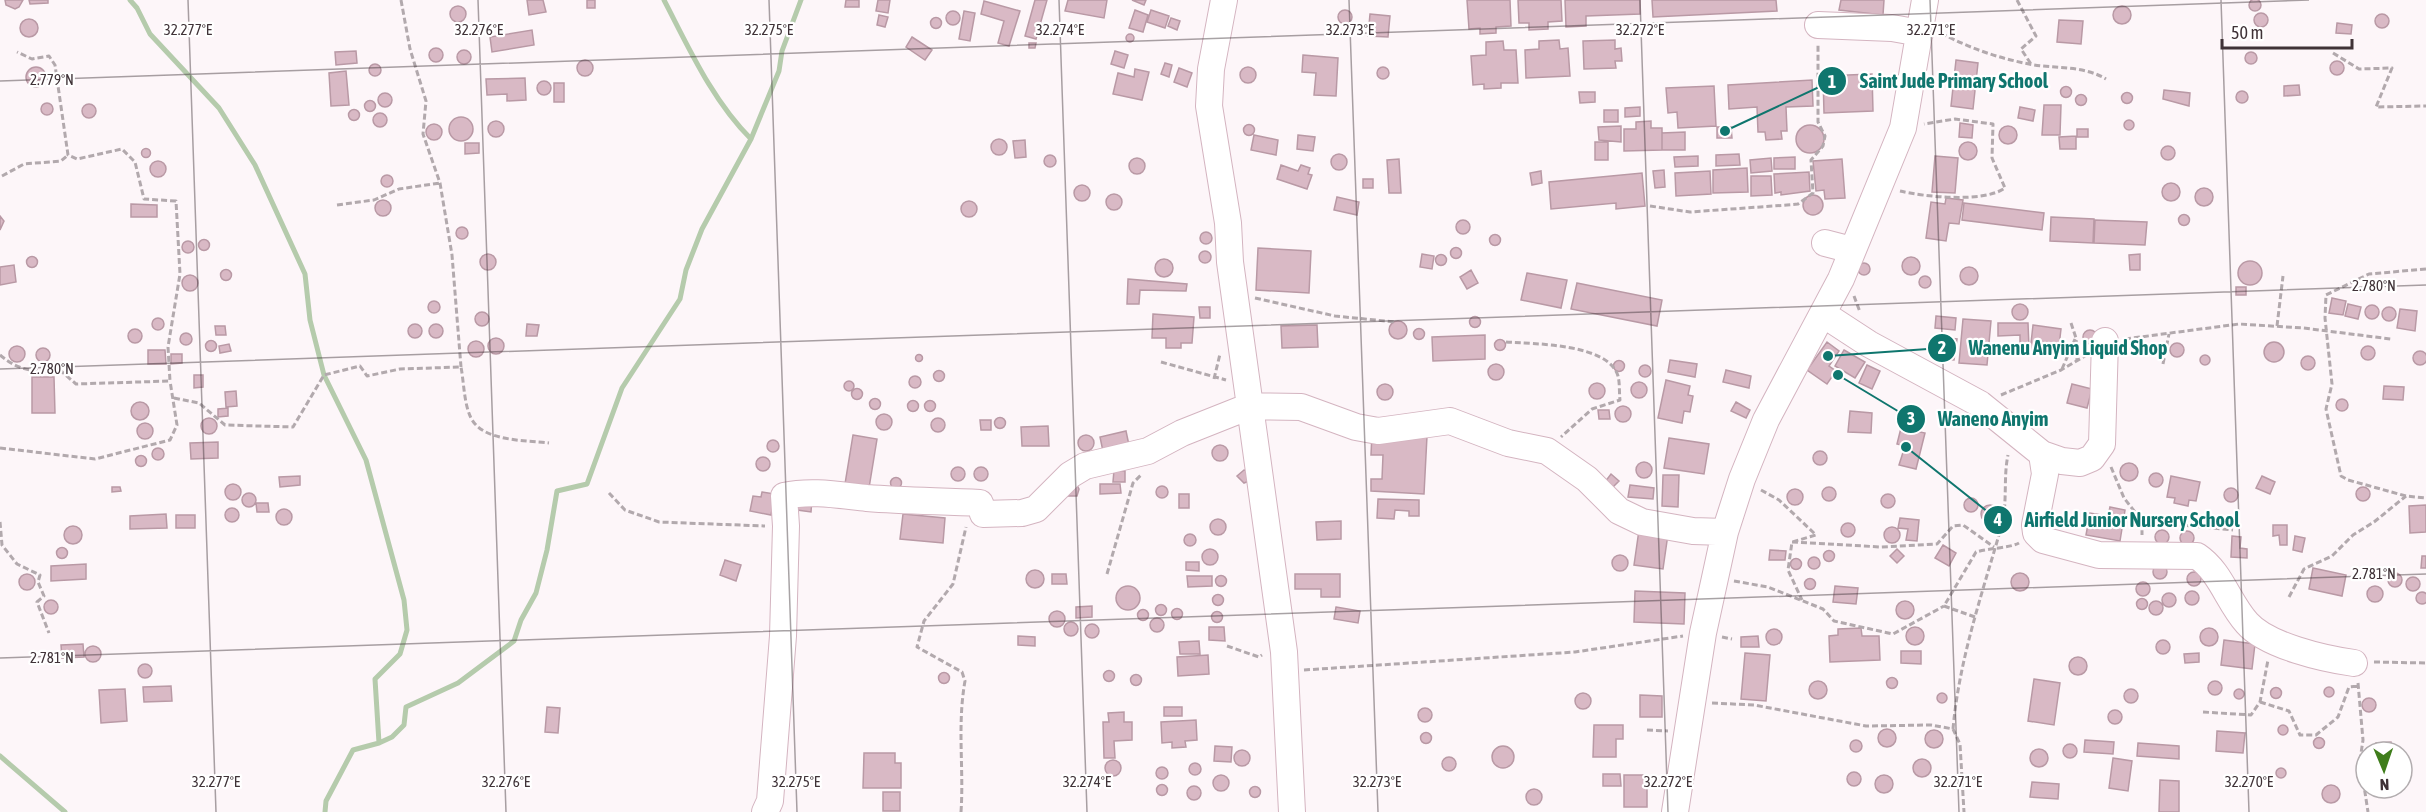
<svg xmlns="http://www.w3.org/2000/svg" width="2426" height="812" font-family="'Asap Condensed',sans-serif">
	<rect width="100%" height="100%" fill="#fdf6f9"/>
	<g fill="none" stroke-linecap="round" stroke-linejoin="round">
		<path stroke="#b5cbac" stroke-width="5" d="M130,0L137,8L150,34L219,108L255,165L305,274L310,320L324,375L366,460L404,600L407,630L400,654L375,679L379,743
			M664,0C689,48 712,100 751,139
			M0,756L65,812
			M325,812L326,801L353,750L379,743L392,737L404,725L406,707L458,683L514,641L521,620L536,593L547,550L557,491L587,484L622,388L680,299L686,270L702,229L751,139L779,71L782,51L801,0"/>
	</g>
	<path fill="#d9b9c5" stroke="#b999a5" stroke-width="1.5" d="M2249 5a6 6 0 1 1 12 0a6 6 0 1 1-12 0Z
		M5,0H23L19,7L15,9L6,5Z
		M29,0H48V3L30,4Z
		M527,0H543L546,12L529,15Z
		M587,0H595V8H587Z
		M846,0H859V7H845Z
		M878,0H890L888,13L876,11Z
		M1035,0H1047L1036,39L1025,36Z
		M1068,0H1107L1104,18L1065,11Z
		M1132,0H1146L1144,5Z
		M1467,0H1510L1511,26L1496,27V33L1480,34V28L1469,29Z
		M1518,0H1561L1562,21L1548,22V29L1529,30V23H1519Z
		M1565,0H1640V14L1586,16V26L1566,27Z
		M1652,0H1776L1777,11L1653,17Z
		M1841,0H1884L1883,15L1839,10Z
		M984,1L1020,11L1009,46L998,43L1004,21L981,14Z
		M2113 15a9 9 0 1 1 18 0a9 9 0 1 1-18 0Z
		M450 14a8 8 0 1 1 16 0a8 8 0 1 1-16 0Z
		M1338 17a7 7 0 1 1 14 0a7 7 0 1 1-14 0Z
		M1135,10L1148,15L1143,32L1129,28Z
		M1151,10L1169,16L1165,28L1147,22Z
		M964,11L975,13L970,41L959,39Z
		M946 18a7 7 0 1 1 14 0a7 7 0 1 1-14 0Z
		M2254 20a7 7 0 1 1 14 0a7 7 0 1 1-14 0Z
		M1370,14L1390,16L1388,37L1368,36Z
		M2375 21a7 7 0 1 1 14 0a7 7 0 1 1-14 0Z
		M879,15L888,17L885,27L877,25Z
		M930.5 23a5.5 5.5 0 1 1 11 0a5.5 5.5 0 1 1-11 0Z
		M1171,18L1180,21L1177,30L1168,26Z
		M20 28a9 9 0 1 1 18 0a9 9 0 1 1-18 0Z
		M2059,20L2083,21L2081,44L2057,42Z
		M2337,23L2352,25L2351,34L2336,33Z
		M532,30L534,45L492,52L490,37Z
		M1126 38a4 4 0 1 1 8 0a4 4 0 1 1-8 0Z
		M912,37L932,50L925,60L906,47Z
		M1559,40L1560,49L1568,48L1570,76L1526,78L1525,50L1539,49V41Z
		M1615,40V49L1621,48L1622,61H1615L1616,68L1584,69L1583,41Z
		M1503,41L1504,50H1516L1518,83H1501V88L1484,89V84L1473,85L1471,56L1486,55V42Z
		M1029,43H1036L1035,48H1029Z
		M429 55a7 7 0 1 1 14 0a7 7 0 1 1-14 0Z
		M457 57a7 7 0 1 1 14 0a7 7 0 1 1-14 0Z
		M356,51L357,63L336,65L335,52Z
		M1115,51L1128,55L1124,68L1111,64Z
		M2245 58a6 6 0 1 1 12 0a6 6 0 1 1-12 0Z
		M1303,55L1338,58L1336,96L1314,95L1316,73L1302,72Z
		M1956,60L1978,63L1973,109L1951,106Z
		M577 68a8 8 0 1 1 16 0a8 8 0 1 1-16 0Z
		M2330 68a7 7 0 1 1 14 0a7 7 0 1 1-14 0Z
		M1165,63L1172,65L1169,77L1161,74Z
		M369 70a6 6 0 1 1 12 0a6 6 0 1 1-12 0Z
		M1377 73a6 6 0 1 1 12 0a6 6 0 1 1-12 0Z
		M1240 75a8 8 0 1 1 16 0a8 8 0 1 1-16 0Z
		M26 77a10 10 0 1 1 20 0a10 10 0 1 1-20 0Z
		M1179,68L1192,73L1187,87L1174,82Z
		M1135,69L1149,72L1142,100L1113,94L1118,73L1134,77Z
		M346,71L349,105L331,106L329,73Z
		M1872,74L1873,111L1824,113L1823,76Z
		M525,78L526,100L507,101V94L487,95L486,79Z
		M1812,80L1813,106L1786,107L1787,131H1781L1782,139L1766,140L1765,132H1758L1757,107L1729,109L1728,85Z
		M537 88a7 7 0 1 1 14 0a7 7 0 1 1-14 0Z
		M554,83H564V102H554Z
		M2299,85L2300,95L2284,96V86Z
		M1714,86L1716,126L1678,128L1677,112L1668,113L1666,88Z
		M2060.5 92a5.5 5.5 0 1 1 11 0a5.5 5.5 0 1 1-11 0Z
		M2164,90L2190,93L2189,106L2163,99Z
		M2236 97a6 6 0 1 1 12 0a6 6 0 1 1-12 0Z
		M1579,92H1595V102L1580,103Z
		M2121.5 98a5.5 5.5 0 1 1 11 0a5.5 5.5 0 1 1-11 0Z
		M378 100a7 7 0 1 1 14 0a7 7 0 1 1-14 0Z
		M2075.5 100a5.5 5.5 0 1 1 11 0a5.5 5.5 0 1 1-11 0Z
		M364.5 106a5.5 5.5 0 1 1 11 0a5.5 5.5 0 1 1-11 0Z
		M41 109a6 6 0 1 1 12 0a6 6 0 1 1-12 0Z
		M82 111a7 7 0 1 1 14 0a7 7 0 1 1-14 0Z
		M2044,105H2061L2060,135H2042Z
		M1640,107V116L1625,117V108Z
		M2020,107L2035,110L2033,121L2018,118Z
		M348.5 115a5.5 5.5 0 1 1 11 0a5.5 5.5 0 1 1-11 0Z
		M1604,110H1618V122H1604Z
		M373 120a7 7 0 1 1 14 0a7 7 0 1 1-14 0Z
		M449 129a12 12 0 1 1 24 0a12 12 0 1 1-24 0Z
		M2124 125a5 5 0 1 1 10 0a5 5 0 1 1-10 0Z
		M1651,121V128H1662V150L1624,151V129H1636V122Z
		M488 129a8 8 0 1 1 16 0a8 8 0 1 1-16 0Z
		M1960,123L1973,125L1972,138L1959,137Z
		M426 132a8 8 0 1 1 16 0a8 8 0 1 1-16 0Z
		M1243.5 130a5.5 5.5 0 1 1 11 0a5.5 5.5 0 1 1-11 0Z
		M1796 139a14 14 0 1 1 28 0a14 14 0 1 1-28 0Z
		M1999 135a9 9 0 1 1 18 0a9 9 0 1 1-18 0Z
		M1621,126V142L1599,140L1598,127Z
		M1717,127H1731L1732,138H1717Z
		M2077,129H2088V137H2077Z
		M1685,132V150H1662V133Z
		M1254,135L1278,140L1276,155L1251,150Z
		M1298,135L1315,137L1313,151L1297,149Z
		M2076,136V149H2060L2059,137Z
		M991 147a8 8 0 1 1 16 0a8 8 0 1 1-16 0Z
		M1025,140L1026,157L1015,158L1013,141Z
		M1959 151a9 9 0 1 1 18 0a9 9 0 1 1-18 0Z
		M1595,142H1608V160H1595Z
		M465,143H479V153L465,154Z
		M2161 153a7 7 0 1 1 14 0a7 7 0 1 1-14 0Z
		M141.5 153a4.5 4.5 0 1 1 9 0a4.5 4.5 0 1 1-9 0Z
		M1739,154L1740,165L1716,166V155Z
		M1331 162a8 8 0 1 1 16 0a8 8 0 1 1-16 0Z
		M1044 161a6 6 0 1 1 12 0a6 6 0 1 1-12 0Z
		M1698,156V166L1675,167L1674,157Z
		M1935,156L1958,158L1955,193L1932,192Z
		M1795,157V169H1774V158Z
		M1129 166a8 8 0 1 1 16 0a8 8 0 1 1-16 0Z
		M1771,158L1772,171L1751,173L1750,160Z
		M1399,159L1401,193H1389L1387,160Z
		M1842,159L1845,198L1825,199L1824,190L1816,191L1813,161Z
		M150 169a8 8 0 1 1 16 0a8 8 0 1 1-16 0Z
		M1281,165L1298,171L1301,165L1310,168L1308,174L1312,175L1307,189L1277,179Z
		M1747,168L1748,192L1713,193V170Z
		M1664,170L1665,187L1655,188L1653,171Z
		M1541,171L1542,183L1532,185L1530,173Z
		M1710,171L1711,194L1676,196L1675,173Z
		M1809,172L1810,191L1781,195V192L1775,193L1774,174Z
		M1642,173L1645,206L1616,209V203L1551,209L1549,182Z
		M381 181a6 6 0 1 1 12 0a6 6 0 1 1-12 0Z
		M1751,176H1771L1772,195L1751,196Z
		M1363,179H1373V188H1363Z
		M2162 192a9 9 0 1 1 18 0a9 9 0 1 1-18 0Z
		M1074 193a8 8 0 1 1 16 0a8 8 0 1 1-16 0Z
		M2195 197a9 9 0 1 1 18 0a9 9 0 1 1-18 0Z
		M1106 202a8 8 0 1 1 16 0a8 8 0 1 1-16 0Z
		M1803 205a10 10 0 1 1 20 0a10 10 0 1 1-20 0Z
		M1337,197L1359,202L1357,215L1334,210Z
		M1946,198L1963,200L1959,224L1949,223L1946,241L1926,238L1931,202L1945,204Z
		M375 208a8 8 0 1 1 16 0a8 8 0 1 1-16 0Z
		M961 209a8 8 0 1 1 16 0a8 8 0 1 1-16 0Z
		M1964,203L2044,213L2042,230L1962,220Z
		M131,204L157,205V217H131Z
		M2178.5 220a5.5 5.5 0 1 1 11 0a5.5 5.5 0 1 1-11 0Z
		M0,216L4,221L0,230Z
		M2051,217L2094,219L2093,243L2050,241Z
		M2095,220L2147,222L2145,245L2094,243Z
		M1456 227a7 7 0 1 1 14 0a7 7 0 1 1-14 0Z
		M456 233a6 6 0 1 1 12 0a6 6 0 1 1-12 0Z
		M1200 238a6 6 0 1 1 12 0a6 6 0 1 1-12 0Z
		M1489.5 240a5.5 5.5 0 1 1 11 0a5.5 5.5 0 1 1-11 0Z
		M198.5 245a5.5 5.5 0 1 1 11 0a5.5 5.5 0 1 1-11 0Z
		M182 247a6 6 0 1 1 12 0a6 6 0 1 1-12 0Z
		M1450.5 253a5.5 5.5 0 1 1 11 0a5.5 5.5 0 1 1-11 0Z
		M1258,248L1311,251L1309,293L1256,290Z
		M1199 257a6 6 0 1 1 12 0a6 6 0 1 1-12 0Z
		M480 262a8 8 0 1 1 16 0a8 8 0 1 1-16 0Z
		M1422,254L1434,256L1432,269L1420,267Z
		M2140,254V270H2130L2129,255Z
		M1435.5 260a5.5 5.5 0 1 1 11 0a5.5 5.5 0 1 1-11 0Z
		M26.5 262a5.5 5.5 0 1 1 11 0a5.5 5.5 0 1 1-11 0Z
		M1902 266a9 9 0 1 1 18 0a9 9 0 1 1-18 0Z
		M1155 268a9 9 0 1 1 18 0a9 9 0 1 1-18 0Z
		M2238 273a12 12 0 1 1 24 0a12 12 0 1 1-24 0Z
		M1858 269a6 6 0 1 1 12 0a6 6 0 1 1-12 0Z
		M14,265L16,282L0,285V267Z
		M1960 276a9 9 0 1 1 18 0a9 9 0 1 1-18 0Z
		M220.5 275a5.5 5.5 0 1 1 11 0a5.5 5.5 0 1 1-11 0Z
		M1471,270L1478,283L1467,289L1460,277Z
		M1527,273L1567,280L1561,308L1521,300Z
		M182 283a8 8 0 1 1 16 0a8 8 0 1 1-16 0Z
		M1919 282a6 6 0 1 1 12 0a6 6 0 1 1-12 0Z
		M1128,279L1187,284L1186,291L1140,290L1139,304H1127Z
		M1577,283L1662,300L1657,326L1571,309Z
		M2236,287H2246V295H2236Z
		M2332,298L2346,301L2343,315L2329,313Z
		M428 307a6 6 0 1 1 12 0a6 6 0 1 1-12 0Z
		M2348,304L2361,307L2358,319L2345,316Z
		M2012 312a8 8 0 1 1 16 0a8 8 0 1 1-16 0Z
		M2365 312a7 7 0 1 1 14 0a7 7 0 1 1-14 0Z
		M2382 314a7 7 0 1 1 14 0a7 7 0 1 1-14 0Z
		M1199,307H1210V318H1200Z
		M2400,309L2417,311L2415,331L2397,328Z
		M475 319a7 7 0 1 1 14 0a7 7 0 1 1-14 0Z
		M1153,314L1194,317L1192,343H1181V348H1166V338H1152Z
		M1936,316L1956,318L1955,330L1935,328Z
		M1469.5 322a5.5 5.5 0 1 1 11 0a5.5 5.5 0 1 1-11 0Z
		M152 324a6 6 0 1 1 12 0a6 6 0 1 1-12 0Z
		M1963,319L1991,321L1987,365L1959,363Z
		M1389 330a9 9 0 1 1 18 0a9 9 0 1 1-18 0Z
		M1998,323H2028L2029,348H2020V335L1998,336Z
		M527,324L539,325L537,336H526Z
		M408 331a7 7 0 1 1 14 0a7 7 0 1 1-14 0Z
		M429 331a7 7 0 1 1 14 0a7 7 0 1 1-14 0Z
		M1317,325L1318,347L1282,348L1281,326Z
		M2033,325L2061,329L2058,355L2030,352Z
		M215,326H225L226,335H216Z
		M1413.5 334a5.5 5.5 0 1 1 11 0a5.5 5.5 0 1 1-11 0Z
		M128 336a7 7 0 1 1 14 0a7 7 0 1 1-14 0Z
		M2083 337a7 7 0 1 1 14 0a7 7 0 1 1-14 0Z
		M180 339a6 6 0 1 1 12 0a6 6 0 1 1-12 0Z
		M1485,335V359L1433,361L1432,337Z
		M488 346a8 8 0 1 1 16 0a8 8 0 1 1-16 0Z
		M1947,338L1957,339L1954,360L1944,359Z
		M1494.5 345a5.5 5.5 0 1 1 11 0a5.5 5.5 0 1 1-11 0Z
		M205.5 346a5.5 5.5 0 1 1 11 0a5.5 5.5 0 1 1-11 0Z
		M468 349a8 8 0 1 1 16 0a8 8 0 1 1-16 0Z
		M1827,342L1839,351L1829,366L1836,371L1827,384L1807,370Z
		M2264 352a10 10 0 1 1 20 0a10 10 0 1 1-20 0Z
		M2170 350a7 7 0 1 1 14 0a7 7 0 1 1-14 0Z
		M229,344L231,351L220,353L219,346Z
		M2361 353a7 7 0 1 1 14 0a7 7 0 1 1-14 0Z
		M9 354a8 8 0 1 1 16 0a8 8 0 1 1-16 0Z
		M36 355a7 7 0 1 1 14 0a7 7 0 1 1-14 0Z
		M148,350H165L166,364H148Z
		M1844,350L1865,362L1855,378L1835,366Z
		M2413 358a7 7 0 1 1 14 0a7 7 0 1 1-14 0Z
		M171,354H182V363L171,364Z
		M915.5 358a3.5 3.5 0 1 1 7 0a3.5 3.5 0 1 1-7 0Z
		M2200 360a5 5 0 1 1 10 0a5 5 0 1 1-10 0Z
		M2301 363a7 7 0 1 1 14 0a7 7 0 1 1-14 0Z
		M1670,360L1697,364L1695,377L1668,372Z
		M1613.5 366a5.5 5.5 0 1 1 11 0a5.5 5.5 0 1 1-11 0Z
		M1488 372a8 8 0 1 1 16 0a8 8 0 1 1-16 0Z
		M1639 371a6 6 0 1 1 12 0a6 6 0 1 1-12 0Z
		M1867,365L1880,371L1872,389L1859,383Z
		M1726,370L1751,376L1749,388L1723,382Z
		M933.5 376a5.5 5.5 0 1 1 11 0a5.5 5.5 0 1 1-11 0Z
		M194,375H203V387L194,388Z
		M909 382a6 6 0 1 1 12 0a6 6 0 1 1-12 0Z
		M32,377H54L55,413H32Z
		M1666,380L1690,386L1688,395L1693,396L1690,412L1684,411L1682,423L1658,418Z
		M844 386a5 5 0 1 1 10 0a5 5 0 1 1-10 0Z
		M1631 390a8 8 0 1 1 16 0a8 8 0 1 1-16 0Z
		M1589 391a8 8 0 1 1 16 0a8 8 0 1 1-16 0Z
		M1377 392a8 8 0 1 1 16 0a8 8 0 1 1-16 0Z
		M2072,384L2092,389L2087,408L2067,403Z
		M2384,386L2404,387L2403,400L2383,399Z
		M851.5 394a5.5 5.5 0 1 1 11 0a5.5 5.5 0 1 1-11 0Z
		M236,391L237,406L226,407L225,392Z
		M869.5 404a5.5 5.5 0 1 1 11 0a5.5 5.5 0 1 1-11 0Z
		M2336 405a6 6 0 1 1 12 0a6 6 0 1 1-12 0Z
		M907.5 406a5.5 5.5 0 1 1 11 0a5.5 5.5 0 1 1-11 0Z
		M924.5 406a5.5 5.5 0 1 1 11 0a5.5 5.5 0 1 1-11 0Z
		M1736,402L1750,410L1746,418L1731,411Z
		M131 411a9 9 0 1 1 18 0a9 9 0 1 1-18 0Z
		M1615 414a8 8 0 1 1 16 0a8 8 0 1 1-16 0Z
		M228,408V416L218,417V409Z
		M1598,410H1609L1610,419H1599Z
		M1850,411L1872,413L1871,433L1848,432Z
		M876 422a8 8 0 1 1 16 0a8 8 0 1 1-16 0Z
		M931 425a7 7 0 1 1 14 0a7 7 0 1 1-14 0Z
		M994.5 423a5.5 5.5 0 1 1 11 0a5.5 5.5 0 1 1-11 0Z
		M201 426a8 8 0 1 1 16 0a8 8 0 1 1-16 0Z
		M980,420H991V430H981Z
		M137 431a8 8 0 1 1 16 0a8 8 0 1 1-16 0Z
		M1048,426L1049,446H1022L1021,427Z
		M1901,428L1925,433L1916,469L1899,465L1905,446L1897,444Z
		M1126,431L1130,450L1104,456L1100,437Z
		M1372,433L1427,436L1424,494L1371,491V479H1382L1383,455H1371Z
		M1078 443a8 8 0 1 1 16 0a8 8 0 1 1-16 0Z
		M853,435L877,439L869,488L845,484Z
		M1669,438L1709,444L1704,474L1664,468Z
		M767 446a6 6 0 1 1 12 0a6 6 0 1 1-12 0Z
		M218,442V458L191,459L190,443Z
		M1212 453a8 8 0 1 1 16 0a8 8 0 1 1-16 0Z
		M152 454a6 6 0 1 1 12 0a6 6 0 1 1-12 0Z
		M1813 458a7 7 0 1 1 14 0a7 7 0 1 1-14 0Z
		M135.5 461a5.5 5.5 0 1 1 11 0a5.5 5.5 0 1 1-11 0Z
		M756 464a7 7 0 1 1 14 0a7 7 0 1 1-14 0Z
		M1636 470a8 8 0 1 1 16 0a8 8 0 1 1-16 0Z
		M2120 472a9 9 0 1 1 18 0a9 9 0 1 1-18 0Z
		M951 474a7 7 0 1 1 14 0a7 7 0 1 1-14 0Z
		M974 474a7 7 0 1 1 14 0a7 7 0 1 1-14 0Z
		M1114,470L1125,471V482H1113Z
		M1244,470L1248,471L1249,481L1244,483L1237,476Z
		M2149 480a7 7 0 1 1 14 0a7 7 0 1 1-14 0Z
		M1611,474L1619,481L1612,488L1605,482Z
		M1663,475H1679L1678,507L1662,506Z
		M300,476V485L280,487L279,477Z
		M2171,476L2200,482L2196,501L2189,500L2188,506L2174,503L2175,498L2167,497Z
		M2262,476L2275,482L2270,494L2256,488Z
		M890.5 483a5.5 5.5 0 1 1 11 0a5.5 5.5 0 1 1-11 0Z
		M225 492a8 8 0 1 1 16 0a8 8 0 1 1-16 0Z
		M1100,484H1120L1121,493L1100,494Z
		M1077,485L1079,489L1077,496H1066Z
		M1630,485L1654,488L1653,499L1628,497Z
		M1156 492a6 6 0 1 1 12 0a6 6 0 1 1-12 0Z
		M2356 494a7 7 0 1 1 14 0a7 7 0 1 1-14 0Z
		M112,487H120L121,491L112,492Z
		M1822 494a7 7 0 1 1 14 0a7 7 0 1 1-14 0Z
		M2224 495a7 7 0 1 1 14 0a7 7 0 1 1-14 0Z
		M1787 497a8 8 0 1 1 16 0a8 8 0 1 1-16 0Z
		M762,492L775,494L771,515L750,511L753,496L761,497Z
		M242 500a7 7 0 1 1 14 0a7 7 0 1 1-14 0Z
		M1881 501a7 7 0 1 1 14 0a7 7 0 1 1-14 0Z
		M1179,494H1189V508H1179Z
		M1964 505a7 7 0 1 1 14 0a7 7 0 1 1-14 0Z
		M812,499L811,512L790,509Z
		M1378,499L1419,500V516H1409V511L1395,510L1394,519L1377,518Z
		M256,503H268L269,512H257Z
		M1981 514a9 9 0 1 1 18 0a9 9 0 1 1-18 0Z
		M2426,505V532L2410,533L2409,506Z
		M2110,507L2125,510L2120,541L2086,535L2090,513L2108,516Z
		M225 515a7 7 0 1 1 14 0a7 7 0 1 1-14 0Z
		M276 517a8 8 0 1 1 16 0a8 8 0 1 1-16 0Z
		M166,514L167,528L130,529V516Z
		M903,514L945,518L943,543L900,539Z
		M176,515H195V528H176Z
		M1900,518L1919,520L1917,541L1906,540L1908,529L1898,528Z
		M1210 527a8 8 0 1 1 16 0a8 8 0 1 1-16 0Z
		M1341,521V539L1317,540L1316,522Z
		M1841 530a7 7 0 1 1 14 0a7 7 0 1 1-14 0Z
		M2273,525H2287V545H2280L2279,535L2273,536Z
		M64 535a9 9 0 1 1 18 0a9 9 0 1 1-18 0Z
		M1884 535a8 8 0 1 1 16 0a8 8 0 1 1-16 0Z
		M2155 537a7 7 0 1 1 14 0a7 7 0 1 1-14 0Z
		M1639,530L1668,534L1663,569L1634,565Z
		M2180 538a7 7 0 1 1 14 0a7 7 0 1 1-14 0Z
		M1184 540a6 6 0 1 1 12 0a6 6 0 1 1-12 0Z
		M2232,536L2241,537L2240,548L2247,549V558L2231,557Z
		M2295,536L2305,538L2302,552L2293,550Z
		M1943,545L1956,553L1949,566L1935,558Z
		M56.5 553a5.5 5.5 0 1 1 11 0a5.5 5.5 0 1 1-11 0Z
		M1202 557a8 8 0 1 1 16 0a8 8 0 1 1-16 0Z
		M1897,549L1904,556L1897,563L1890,556Z
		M1770,550L1786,551L1785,560H1769Z
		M1823.5 556a5.5 5.5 0 1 1 11 0a5.5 5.5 0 1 1-11 0Z
		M1612 563a8 8 0 1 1 16 0a8 8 0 1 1-16 0Z
		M2422,556H2426V568H2421Z
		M1808 563a6 6 0 1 1 12 0a6 6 0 1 1-12 0Z
		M1790.5 564a5.5 5.5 0 1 1 11 0a5.5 5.5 0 1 1-11 0Z
		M725,560L741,565L736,581L720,575Z
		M1186,562H1199V571L1186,570Z
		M86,564V579L51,581V566Z
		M2153 572a7 7 0 1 1 14 0a7 7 0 1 1-14 0Z
		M2313,568L2346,575L2342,596L2309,589Z
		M1026 579a9 9 0 1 1 18 0a9 9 0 1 1-18 0Z
		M2187 579a7 7 0 1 1 14 0a7 7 0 1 1-14 0Z
		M2011 582a9 9 0 1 1 18 0a9 9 0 1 1-18 0Z
		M2388 580a7 7 0 1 1 14 0a7 7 0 1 1-14 0Z
		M19 582a8 8 0 1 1 16 0a8 8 0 1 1-16 0Z
		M1052,574H1066L1067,584H1052Z
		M1295,574H1340V597H1321V589H1295Z
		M1215.5 581a5.5 5.5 0 1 1 11 0a5.5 5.5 0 1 1-11 0Z
		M1187,576H1212V586L1188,587Z
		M2406 584a7 7 0 1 1 14 0a7 7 0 1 1-14 0Z
		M1804.5 584a5.5 5.5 0 1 1 11 0a5.5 5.5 0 1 1-11 0Z
		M2136 589a7 7 0 1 1 14 0a7 7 0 1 1-14 0Z
		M2367 594a8 8 0 1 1 16 0a8 8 0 1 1-16 0Z
		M1116 598a12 12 0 1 1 24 0a12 12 0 1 1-24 0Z
		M1835,586L1858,588L1856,604L1833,602Z
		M2185 598a7 7 0 1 1 14 0a7 7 0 1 1-14 0Z
		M1635,591L1685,593L1684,624L1634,622Z
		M2416 598a6 6 0 1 1 12 0a6 6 0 1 1-12 0Z
		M2162 600a7 7 0 1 1 14 0a7 7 0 1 1-14 0Z
		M1212.5 600a5.5 5.5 0 1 1 11 0a5.5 5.5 0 1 1-11 0Z
		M2136.5 604a5.5 5.5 0 1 1 11 0a5.5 5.5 0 1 1-11 0Z
		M44 607a7 7 0 1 1 14 0a7 7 0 1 1-14 0Z
		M1896 610a9 9 0 1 1 18 0a9 9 0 1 1-18 0Z
		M2149 608a7 7 0 1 1 14 0a7 7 0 1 1-14 0Z
		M1155.5 610a5.5 5.5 0 1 1 11 0a5.5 5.5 0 1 1-11 0Z
		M1092,606V617L1076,618V607Z
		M1336,607L1360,611L1358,623L1334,619Z
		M1171.5 614a5.5 5.5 0 1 1 11 0a5.5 5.5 0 1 1-11 0Z
		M1137.5 615a5.5 5.5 0 1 1 11 0a5.5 5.5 0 1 1-11 0Z
		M1049 619a8 8 0 1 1 16 0a8 8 0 1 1-16 0Z
		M1211.5 617a5.5 5.5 0 1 1 11 0a5.5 5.5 0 1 1-11 0Z
		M1150 625a7 7 0 1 1 14 0a7 7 0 1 1-14 0Z
		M1064 629a7 7 0 1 1 14 0a7 7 0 1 1-14 0Z
		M1085 631a7 7 0 1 1 14 0a7 7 0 1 1-14 0Z
		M1906 636a9 9 0 1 1 18 0a9 9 0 1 1-18 0Z
		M1209,627H1224L1225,641L1209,640Z
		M2200 637a9 9 0 1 1 18 0a9 9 0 1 1-18 0Z
		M1861,628L1862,636H1879L1880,660L1830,662L1829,636L1838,635V629Z
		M1766 637a8 8 0 1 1 16 0a8 8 0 1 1-16 0Z
		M1018,636L1035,637V646L1018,645Z
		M1758,636L1759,647H1741V637Z
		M2224,640L2255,644L2252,669L2221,665Z
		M2156 647a7 7 0 1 1 14 0a7 7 0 1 1-14 0Z
		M1199,641L1200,654H1180L1179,642Z
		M83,644L84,657L62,658L61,645Z
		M85 654a8 8 0 1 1 16 0a8 8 0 1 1-16 0Z
		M1901,651H1921V664L1901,663Z
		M1745,653L1770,655L1766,701L1741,699Z
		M2199,653V662L2185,663L2184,654Z
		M1208,655L1209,674L1178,676L1177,657Z
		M2069 666a9 9 0 1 1 18 0a9 9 0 1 1-18 0Z
		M138 671a7 7 0 1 1 14 0a7 7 0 1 1-14 0Z
		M1103.5 676a5.5 5.5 0 1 1 11 0a5.5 5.5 0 1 1-11 0Z
		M938.5 678a5.5 5.5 0 1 1 11 0a5.5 5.5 0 1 1-11 0Z
		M1130.5 680a5.5 5.5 0 1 1 11 0a5.5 5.5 0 1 1-11 0Z
		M1886.5 683a5.5 5.5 0 1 1 11 0a5.5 5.5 0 1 1-11 0Z
		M2034,679L2060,683L2054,725L2028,721Z
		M1809 690a9 9 0 1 1 18 0a9 9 0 1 1-18 0Z
		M2208 688a7 7 0 1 1 14 0a7 7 0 1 1-14 0Z
		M171,686L172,701L144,702L143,687Z
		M2324 692a5 5 0 1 1 10 0a5 5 0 1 1-10 0Z
		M2270.5 693a5.5 5.5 0 1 1 11 0a5.5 5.5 0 1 1-11 0Z
		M2234 694a5 5 0 1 1 10 0a5 5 0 1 1-10 0Z
		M2124 696a7 7 0 1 1 14 0a7 7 0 1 1-14 0Z
		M125,689L127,721L101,723L99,690Z
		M1575 701a8 8 0 1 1 16 0a8 8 0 1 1-16 0Z
		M1937 698a5 5 0 1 1 10 0a5 5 0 1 1-10 0Z
		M1640,695L1662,696V717H1640Z
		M2362 705a7 7 0 1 1 14 0a7 7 0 1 1-14 0Z
		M547,707L560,708L558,733L545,732Z
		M1164,707H1182V716H1164Z
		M1418 715a7 7 0 1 1 14 0a7 7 0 1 1-14 0Z
		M2108 717a7 7 0 1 1 14 0a7 7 0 1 1-14 0Z
		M1124,712V722H1132V740L1114,741L1115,758H1104L1103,722H1109L1108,713Z
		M1196,720L1197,740L1185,741L1186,747L1172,748V742L1162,743L1161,722Z
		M2278 730a5 5 0 1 1 10 0a5 5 0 1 1-10 0Z
		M1594,725H1623V739H1616V757H1593Z
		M1878 738a9 9 0 1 1 18 0a9 9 0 1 1-18 0Z
		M1925 739a9 9 0 1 1 18 0a9 9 0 1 1-18 0Z
		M2217,731L2245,733L2243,753L2216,751Z
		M1420.5 738a5.5 5.5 0 1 1 11 0a5.5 5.5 0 1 1-11 0Z
		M2313.5 743a5.5 5.5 0 1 1 11 0a5.5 5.5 0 1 1-11 0Z
		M1850 746a6 6 0 1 1 12 0a6 6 0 1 1-12 0Z
		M2085,740L2114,742L2113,754L2084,752Z
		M2391,742L2392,752H2377L2376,743Z
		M2138,743L2179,746V759L2137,756Z
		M2063 751a7 7 0 1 1 14 0a7 7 0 1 1-14 0Z
		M1492 757a11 11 0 1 1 22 0a11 11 0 1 1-22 0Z
		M1215,746L1232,747L1231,762L1214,761Z
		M2030 758a9 9 0 1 1 18 0a9 9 0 1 1-18 0Z
		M1234 758a8 8 0 1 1 16 0a8 8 0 1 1-16 0Z
		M864,753H895V763H901V788H863Z
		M1442 764a7 7 0 1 1 14 0a7 7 0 1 1-14 0Z
		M2113,758L2132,761L2128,791L2109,788Z
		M1913 768a9 9 0 1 1 18 0a9 9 0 1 1-18 0Z
		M1105 768a8 8 0 1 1 16 0a8 8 0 1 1-16 0Z
		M1189 769a6 6 0 1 1 12 0a6 6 0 1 1-12 0Z
		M1156 773a6 6 0 1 1 12 0a6 6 0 1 1-12 0Z
		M2276 773a5 5 0 1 1 10 0a5 5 0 1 1-10 0Z
		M1847 779a7 7 0 1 1 14 0a7 7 0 1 1-14 0Z
		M1603,774H1620L1621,786H1603Z
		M1875 784a9 9 0 1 1 18 0a9 9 0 1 1-18 0Z
		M1213 783a8 8 0 1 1 16 0a8 8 0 1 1-16 0Z
		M1624,775H1647V807H1624Z
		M2160,780L2179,781V812H2159Z
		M2032,782L2059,784L2058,799L2030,797Z
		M1156.5 790a5.5 5.5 0 1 1 11 0a5.5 5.5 0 1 1-11 0Z
		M2322 794a9 9 0 1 1 18 0a9 9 0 1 1-18 0Z
		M1187 793a7 7 0 1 1 14 0a7 7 0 1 1-14 0Z
		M1249.5 792a5.5 5.5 0 1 1 11 0a5.5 5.5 0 1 1-11 0Z
		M1526 797a8 8 0 1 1 16 0a8 8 0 1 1-16 0Z
		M883,792H900V811H883Z"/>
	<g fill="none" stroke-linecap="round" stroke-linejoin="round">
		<defs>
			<path id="minor" d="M1224,0L1211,69L1209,106L1228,223L1230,262L1284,652L1292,812
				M1818,25L1892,28L1920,33
				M1825,243L1852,250
				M1823,314L1869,344L1980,404L2042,454L2062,461L2080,463L2092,458L2102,444L2105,341
				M2042,454L2045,474L2035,525L2036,533L2043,540L2099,555L2197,556C2221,572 2228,602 2247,623C2267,646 2325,659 2354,663
				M765,812L770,801L783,636L786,526L784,496C811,490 838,495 867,498C904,501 942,501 980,503L983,514L1022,513L1036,509L1070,475L1085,466L1148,451L1182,433L1250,406L1301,407L1356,427L1378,431L1450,421L1508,443L1547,451L1587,479L1619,511L1642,522L1693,531L1725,532
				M1675,812L1703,633L1725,532L1742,479L1766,420L1841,279L1903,128L1925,0"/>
		</defs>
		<use href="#minor" stroke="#d4b4c0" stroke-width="28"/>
		<path stroke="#b2a9ad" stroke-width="3" stroke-dasharray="6 3" stroke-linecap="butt" d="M401,0L410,49L426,101L423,134L440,183L452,255L461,367
			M2017,0L2036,36L2021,49L2031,64
			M1941,33C1969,48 1998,58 2029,64C2054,69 2083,65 2106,79
			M2333,53L2359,69L2392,68L2376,107L2426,106
			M2,176L24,164L61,161L68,155
			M1900,191C1925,197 1984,203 2005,188L1992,158L1993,124L1955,119L1924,124
			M337,205L374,200L399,189L440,183
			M1650,206L1690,212L1787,205L1798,204L1813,193L1811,160L1823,146L1825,136L1818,122V45
			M2426,269L2369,274L2326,295L2325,318L2332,384L2326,409L2341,476L2348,480L2406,496L2426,498
			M1854,296L1860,312
			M1255,298L1335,316L1395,322
			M2071,323L2076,338L2077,362
			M2277,326L2283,276
			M2125,339L2239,324L2303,328L2391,339
			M1506,342C1533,344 1608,343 1618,376C1620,384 1619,392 1620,400L1592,409L1561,437
			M0,355C20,372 36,372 61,371L76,384L170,381L168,347L180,274L176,201L144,199L135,162L122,149L77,159L68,155L55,65L49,56L32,59L17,52
			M1161,362L1226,380
			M2163,364L2169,334
			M2062,369L2075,339
			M1214,379L1220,354
			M2001,395L2061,370L2085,356
			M174,398L199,403L225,425L293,427L324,375L360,366L367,376L400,369L461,367C464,383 464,404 471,418C483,442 526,440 549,443
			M0,448L95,459L170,440L177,425L170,381
			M2111,467L2124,498L2142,521V535
			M1761,490L1779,500L1816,535L1792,542L1788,570L1802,600
			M609,493L625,510L659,522L765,526
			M2142,521L2233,530
			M0,522L2,545L17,564L40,575L38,582L44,596L37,602L49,633
			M1792,542L1881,547L1937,544L1953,526L1963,525L1994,547
			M1107,574L1133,483L1141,475
			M1734,581L1768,587L1823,609L1834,621L1893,634L1944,606
			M2289,597L2304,569L2332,556L2353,535L2374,522L2406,496
			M1975,617L1944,606L1976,552C1989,548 2010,548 2019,543
			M1722,637L1732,639
			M1227,646L1259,657L1262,655
			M2374,662L2426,663
			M1304,670L1575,652L1683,636
			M2358,683L2363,740L2360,760L2368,812
			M2260,702L2289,711L2300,735H2316L2338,717L2349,687L2359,686
			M1712,703L1754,705L1866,726L1931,725L1953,729L1960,744L1964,812
			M2203,712L2251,715L2260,702L2268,660
			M1953,729C1959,660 1982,594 2001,528C2008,504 2003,478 2008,455
			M1647,730L1668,731
			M961,812C964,768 957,726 965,681L962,672L917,647L924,621L953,584L966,527"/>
		<use href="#minor" stroke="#fff" stroke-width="26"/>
	</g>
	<path fill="none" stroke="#3f3237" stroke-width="1.5" stroke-opacity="0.45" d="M188,0L216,812M478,0L506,812M769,0L797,812M1059,0L1087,812M1349,0L1378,812M1640,0L1668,812M1930,0L1959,812M2221,0L2249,812M0,81L2309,0M0,369L2426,285M0,658L2426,574"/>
	<g font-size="15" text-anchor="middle" fill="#3f3237" stroke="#fff" stroke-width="4.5" stroke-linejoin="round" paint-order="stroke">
		<text x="188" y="35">32.277°E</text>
		<text x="479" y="35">32.276°E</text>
		<text x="769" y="35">32.275°E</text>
		<text x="1060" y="35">32.274°E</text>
		<text x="1350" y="35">32.273°E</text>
		<text x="1640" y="35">32.272°E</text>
		<text x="1931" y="35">32.271°E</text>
		<text x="52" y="85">2.779°N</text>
		<text x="2374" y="291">2.780°N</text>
		<text x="52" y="374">2.780°N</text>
		<text x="2374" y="579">2.781°N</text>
		<text x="52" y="663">2.781°N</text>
		<text x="216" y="787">32.277°E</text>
		<text x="506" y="787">32.276°E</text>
		<text x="796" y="787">32.275°E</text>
		<text x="1087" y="787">32.274°E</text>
		<text x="1377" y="787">32.273°E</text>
		<text x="1668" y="787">32.272°E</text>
		<text x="1958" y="787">32.271°E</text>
		<text x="2249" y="787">32.270°E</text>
	</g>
	<path fill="none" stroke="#0f766e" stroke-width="2" d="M1725 131L1832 81M1828 356L1942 348M1838 375L1911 419M1906 447L1998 520"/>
	<g fill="#0f766e" stroke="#fff" stroke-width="2">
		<circle cx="1725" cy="131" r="6"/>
		<circle cx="1828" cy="356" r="6"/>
		<circle cx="1838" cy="375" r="6"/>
		<circle cx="1906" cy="447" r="6"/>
		<circle cx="1832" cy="81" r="15"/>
		<circle cx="1942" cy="348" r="15"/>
		<circle cx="1911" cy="419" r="15"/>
		<circle cx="1998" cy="520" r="15"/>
	</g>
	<g font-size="18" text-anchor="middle" font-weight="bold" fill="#fff">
		<text x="1832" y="88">1</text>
		<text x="1942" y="354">2</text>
		<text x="1911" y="425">3</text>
		<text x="1998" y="526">4</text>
	</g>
	<g font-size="20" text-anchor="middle" font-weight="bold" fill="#0f766e" stroke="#fff" stroke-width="4.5" stroke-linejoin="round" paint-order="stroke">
		<text x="1954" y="88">Saint Jude Primary School</text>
		<text x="2068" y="355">Wanenu Anyim Liquid Shop</text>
		<text x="1993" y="426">Waneno Anyim</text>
		<text x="2132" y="527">Airfield Junior Nursery School</text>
	</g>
	<g transform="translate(2384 770) rotate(178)"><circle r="28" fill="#ffffff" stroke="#b2adaf" stroke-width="1.5"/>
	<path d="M0-4.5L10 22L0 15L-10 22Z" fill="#3f7d1b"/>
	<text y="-9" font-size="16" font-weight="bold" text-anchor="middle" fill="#3f3237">N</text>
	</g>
	<path d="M2222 39v9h130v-9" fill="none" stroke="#3f3237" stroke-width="3"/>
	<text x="2231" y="39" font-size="18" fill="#3f3237" stroke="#ffffff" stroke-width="4.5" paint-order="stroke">50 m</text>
</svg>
